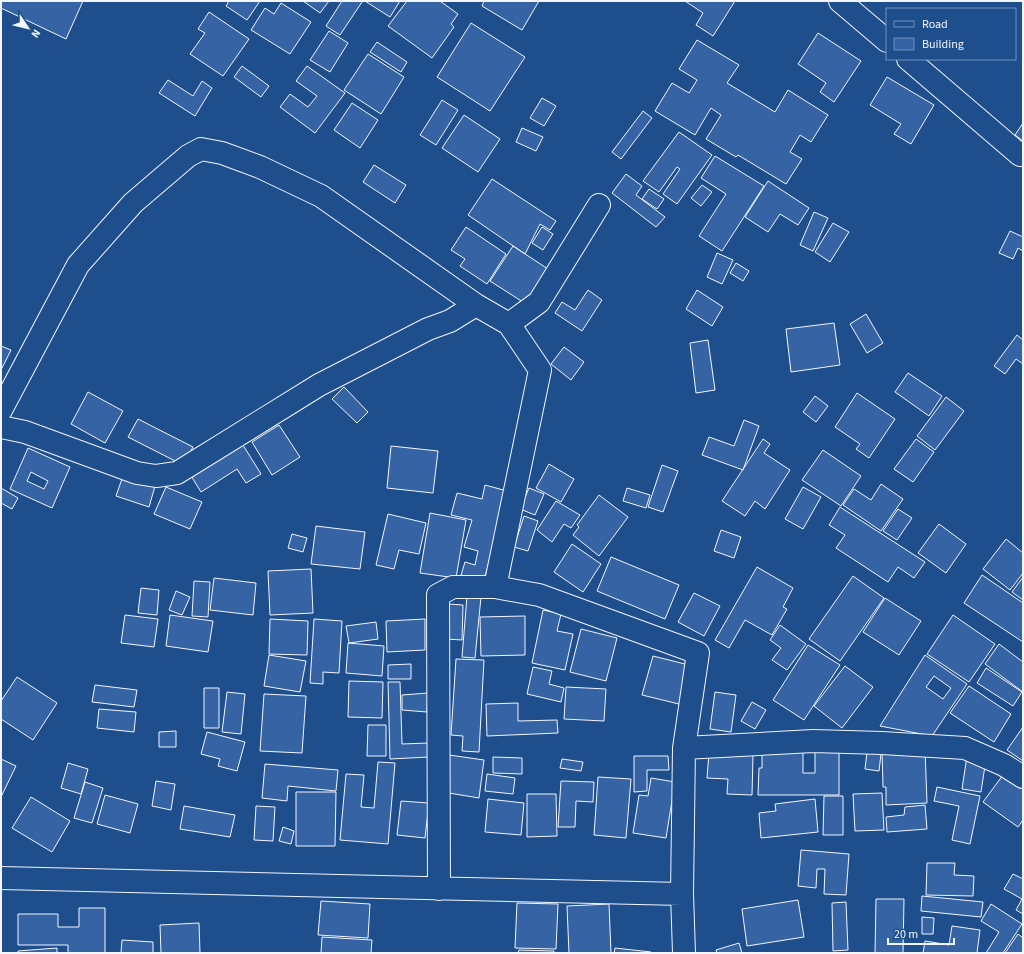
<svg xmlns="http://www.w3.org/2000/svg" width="1024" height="954" font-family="'Source Sans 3',sans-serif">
	<rect width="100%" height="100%" fill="#1f4e8c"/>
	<path fill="#3563a3" stroke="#f2f6ff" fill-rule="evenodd" d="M1,1H83L66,39L1,8Z
		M229,1H260L247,20L226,6Z
		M303,1H329L320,13Z
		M342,1H360L362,2L340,35L326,26Z
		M365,1H400L390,17Z
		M407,1H440L458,14L451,24L454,27L432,58L388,26Z
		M484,1H539L522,30L482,6Z
		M685,1H735L713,36L696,25L703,13Z
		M281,3L311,22L290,54L251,30L265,8L274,14Z
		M209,12L249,39L223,76L190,54L205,33L198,29Z
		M471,23L525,57L490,111L437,77Z
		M329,31L348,43L330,72L310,60Z
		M818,33L861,61L834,102L820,92L826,83L798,64Z
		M697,40L739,65L727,83L775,112L788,90L828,115L811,142L800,135L790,152L802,159L786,184L738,155L736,157L706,139L721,115L711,108L695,135L655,111L672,83L689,93L697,80L679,69Z
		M377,42L407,62L401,72L370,52Z
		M368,54L404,77L381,114L344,90Z
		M242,66L269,86L261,97L234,77Z
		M307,66L345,93L315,133L280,107L290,94L308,107L317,96L296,81Z
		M887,77L934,105L911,144L894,134L901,124L870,105Z
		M168,80L193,96L202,81L212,88L195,116L159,93Z
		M542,98L556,106L544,126L530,118Z
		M442,100L458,110L436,145L420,135Z
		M352,103L378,120L360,148L334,130Z
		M643,111L652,118L621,159L612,152Z
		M464,115L500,139L478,172L442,148Z
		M1023,123V141L1015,135Z
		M522,128L543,137L536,151L516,142Z
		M679,132L712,155L677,204L663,194L680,169L677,167L659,192L643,181Z
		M715,156L764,186L722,251L699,236L726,194L701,178Z
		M374,165L406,185L395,203L363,182Z
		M626,174L642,186L636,195L665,217L656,227L612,193Z
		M492,179L556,221L550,230L540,224L525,254L468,215Z
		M768,181L809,208L798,225L780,214L768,232L745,217Z
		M702,185L712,192L701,206L691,198Z
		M649,189L664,199L657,209L642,199Z
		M814,212L828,218L813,251L800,245Z
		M833,223L849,232L830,262L815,252Z
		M466,227L506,254L487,284L460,266L465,259L451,250Z
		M542,227L553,234L543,250L532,243Z
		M1010,231L1023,237V251L1018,248L1013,259L999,253Z
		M513,246L548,269L526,304L490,281Z
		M717,253L733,260L722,284L707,277Z
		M736,263L749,271L743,281L730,273Z
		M588,290L602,300L582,331L555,313L562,302L575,310Z
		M697,290L723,307L712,326L686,309Z
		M866,314L883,343L867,353L850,324Z
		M834,323L840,365L791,372L786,329Z
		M1017,335L1023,340V364L1016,359L1005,374L994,366Z
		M708,340L715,390L696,393L690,343Z
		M1,346L11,350L1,370Z
		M564,347L584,362L571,380L551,364Z
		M908,373L942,396L929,416L895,392Z
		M344,387L368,412L357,423L332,399Z
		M88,392L123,411L105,443L71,424Z
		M857,393L895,419L869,458L856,449L860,444L835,427Z
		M815,396L828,406L816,422L803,412Z
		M946,397L964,411L935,450L917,436Z
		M138,419L193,447L183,465L128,437Z
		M744,420L759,426L743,470L702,455L709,437L734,446Z
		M279,425L300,457L272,475L252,442Z
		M763,439L770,444L764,453L790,470L765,509L755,501L745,516L722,501Z
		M916,439L934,452L913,482L894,469Z
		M241,442L261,474L246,483L237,469L201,492L190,474Z
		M391,446L438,451L433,493L387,488Z
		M28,448L70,467L52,508L10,489ZM31,472L48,481L44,489L27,481Z
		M823,450L861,476L841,506L802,480Z
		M549,464L574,479L561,502L536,488Z
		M662,465L678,471L663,512L648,507Z
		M123,476L155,486L149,507L116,496Z
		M881,484L903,499L881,531L843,505L854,489L871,500Z
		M485,485L507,491L484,581L461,575L465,562L475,565L478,551L464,547L472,520L451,515L457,493L482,499Z
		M166,487L202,502L190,529L154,514Z
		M803,487L821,497L803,529L785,519Z
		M1,488L18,498L12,509L1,503Z
		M529,488L544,494L535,515L520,509Z
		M627,488L650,495L646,508L623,501Z
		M599,495L628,517L599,556L573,535L579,527L577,525Z
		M556,501L580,515L571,528L564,524L552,542L537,530Z
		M840,507L925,562L914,578L898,567L888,582L836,548L845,535L829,525Z
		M898,509L912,518L897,540L883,531Z
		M430,513L466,520L456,578L420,573Z
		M388,514L426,523L419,554L399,550L394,569L376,565Z
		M524,516L538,521L528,551L514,547Z
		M939,524L966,544L946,573L918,553Z
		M316,526L365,532L360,569L311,564Z
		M721,530L741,537L734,558L714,551Z
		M292,534L307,538L303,552L288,548Z
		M1006,539L1023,553V573L1010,590L983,569Z
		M572,544L601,564L583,592L554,572Z
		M611,557L679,585L665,619L597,591Z
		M757,567L793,588L783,607L787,609L772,635L745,620L729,648L715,640Z
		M311,569L313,613L270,615L268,571Z
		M982,575L1023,603V642L964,603Z
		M853,576L884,598L840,661L809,639Z
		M1023,577V600L1012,592Z
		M214,578L256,583L253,615L210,610Z
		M194,581L210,582L208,617L192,616Z
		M141,588L159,590L157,615L138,613Z
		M176,591L190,597L182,615L169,610Z
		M694,593L720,606L704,636L678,622Z
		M467,596L481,597L475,658L462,657Z
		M885,598L921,621L899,655L863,632Z
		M448,604L463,605L462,640L446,639Z
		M543,610L561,614L557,631L573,634L565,670L532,663Z
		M125,615L158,619L154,647L121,643Z
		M170,615L213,621L208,652L166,646Z
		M953,615L995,644L969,682L927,654Z
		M525,616V655L481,656L480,617Z
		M270,619L308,621L307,655L269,654Z
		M314,619L342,621L339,673L323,672V684L310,683Z
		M425,619V650L387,652L386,621Z
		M376,622L378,639L349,643L346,626Z
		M780,625L806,644L787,670L772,660L781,648L770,640Z
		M581,629L617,638L606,681L570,672Z
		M348,643L384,646L382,676L346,673Z
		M999,644L1023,662V692L985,664Z
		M808,645L840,665L804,720L773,700Z
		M269,655L306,661L300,692L264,686Z
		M925,655L967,684L932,736L880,726ZM934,676L951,688L943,699L926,687Z
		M653,656L693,666L683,705L642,695Z
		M456,659L484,660L479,752L462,751L463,736L451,735Z
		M411,664V679H388V665Z
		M845,666L873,687L842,728L814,706Z
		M533,667L552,671L549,684L564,688L561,702L527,694Z
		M986,668L1022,692L1013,706L977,683Z
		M17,677L57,703L33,740L1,719V701Z
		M349,681L383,682L382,718L348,717Z
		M388,682H400L402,744L428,743L429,757L390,759Z
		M95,685L137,690L134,707L92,702Z
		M969,686L1011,714L994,742L950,713Z
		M566,687L606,689L604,721L564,719Z
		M204,688H219V728H204Z
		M227,692L245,694L241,734L222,732Z
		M715,692L736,695L731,732L710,729Z
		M428,693L427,712L402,710V695Z
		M264,694L306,696L302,753L260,751Z
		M752,702L766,710L755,729L741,721Z
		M518,703V721L557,720L558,733L487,736L486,704Z
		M99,709L136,712L134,732L97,728Z
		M368,725H386V756H367Z
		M1023,727V761L1007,750Z
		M176,731V747H159V732Z
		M207,732L245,742L237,771L218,766L220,759L201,754Z
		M925,748L927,803L886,805V787H883L882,750Z
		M815,751H839V795H758L759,768H762V752H803V773H815Z
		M867,752L881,754L879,771L865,769Z
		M709,753L753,755L752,795L727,794L728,779L707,778Z
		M449,755L484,760L479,798L443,792Z
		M634,756H668L669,770H647V791L634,792Z
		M967,756L986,759L981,792L962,789Z
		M493,757L522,758V774L493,773Z
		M1,759L16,766L1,797Z
		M562,759L583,762L581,771L560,768Z
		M378,762L395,763L388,844L340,840L346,774L364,775L361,807L374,808Z
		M68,763L88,769L81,794L61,788Z
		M265,764L338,770L336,791L288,786L287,801L262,798Z
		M487,774L515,778L513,794L485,791Z
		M1003,775L1023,789V820L1018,827L983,802Z
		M598,777L631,779L626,838L594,835Z
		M651,778L675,782L666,838L633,833L639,795L648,796Z
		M156,781L175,784L171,810L152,806Z
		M561,781L594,782L593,802L576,801L575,827H558Z
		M85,782L103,788L92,823L74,818Z
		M937,787L980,796L970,844L952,840L959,806L934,801Z
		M296,792H336L335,846H296Z
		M882,793L884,830L855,831L853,794Z
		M527,794H556L557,836L527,837Z
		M105,795L138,804L130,833L97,824Z
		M824,796H843V835H823Z
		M31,797L70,821L52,852L12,828Z
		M488,799L524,803L521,835L485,832Z
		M815,799L818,832L761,838L759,813L776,811L775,804Z
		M401,801L429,803L425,838L397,835Z
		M925,805L927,829L887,832L886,817L904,815L905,807Z
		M184,806L235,815L230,837L180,829Z
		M256,806L275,807L273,841L254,840Z
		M283,827L294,831L291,844L279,841Z
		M801,850L849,854L846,895L824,894L825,869H817L816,888L798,886Z
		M927,863H955L954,875L974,876L973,896L926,895Z
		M1013,874L1023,879V914L1016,910L1022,899L1004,889Z
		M922,896L983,902L981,917L921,911Z
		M876,899H904L903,953H875Z
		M798,900L804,937L747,946L742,909Z
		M321,901L370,904L368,938L318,935Z
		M846,902L848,950L833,951L832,903Z
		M517,903L558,904L556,949L515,948Z
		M609,904L611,953H569L567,906Z
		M991,904L1022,924L1003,953H986L999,932L981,921Z
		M79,908H105V953H68V945H18V914H58V927H79Z
		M922,917L934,918L933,934H922Z
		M199,923L200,953H161L160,925Z
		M952,926L980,930L977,953H923L925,941L949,945Z
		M1018,934L1023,938V953H1005Z
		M322,937L372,940L371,953H321Z
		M122,940L153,942V953H121Z
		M739,943L742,953H717L716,950Z
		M57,948V953H18V951Z
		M615,948L651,952V953H614Z
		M519,950L554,951V953H518Z"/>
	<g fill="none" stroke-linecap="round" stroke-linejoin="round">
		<defs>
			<path id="minor" d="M840,1L887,41
				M908,59L1020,155H1023
				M1,410L78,265L133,203L188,156L201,149L222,153L260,167L321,196L476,305
				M1,427L25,432L137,473L156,476L177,473L319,385L428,329L450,321L476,305L509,324L539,302L599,205
				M495,587L540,370L509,324
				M684,748L813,741L882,743L965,748L1004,765L1023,777
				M1,878L682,894
				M439,889L438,595L453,587H495L539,595L698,653L684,748L682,894L684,953"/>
		</defs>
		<use href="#minor" stroke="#f2f6ff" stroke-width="24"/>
		<use href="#minor" stroke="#1f4e8c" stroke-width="22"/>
	</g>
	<rect width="1024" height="954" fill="none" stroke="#f2f6ff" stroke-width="4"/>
	<rect x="886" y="8" width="130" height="52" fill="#1f4e8c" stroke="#7391ba"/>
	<rect x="894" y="21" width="20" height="6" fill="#1f4e8c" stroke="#7391ba"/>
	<text x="922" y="28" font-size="12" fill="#f2f6ff">Road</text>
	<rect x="894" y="38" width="20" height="12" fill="#3563a3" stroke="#7391ba"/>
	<text x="922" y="48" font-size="12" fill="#f2f6ff">Building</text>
	<g transform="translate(28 28) rotate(125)" stroke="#1f4e8c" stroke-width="3" paint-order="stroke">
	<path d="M0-3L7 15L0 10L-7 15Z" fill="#f2f6ff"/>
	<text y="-6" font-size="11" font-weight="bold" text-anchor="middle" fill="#f2f6ff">N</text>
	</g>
	<path d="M888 938v6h66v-6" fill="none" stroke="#f2f6ff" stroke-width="2"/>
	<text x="894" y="938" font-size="12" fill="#f2f6ff" stroke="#1f4e8c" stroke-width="3" paint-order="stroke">20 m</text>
</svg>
